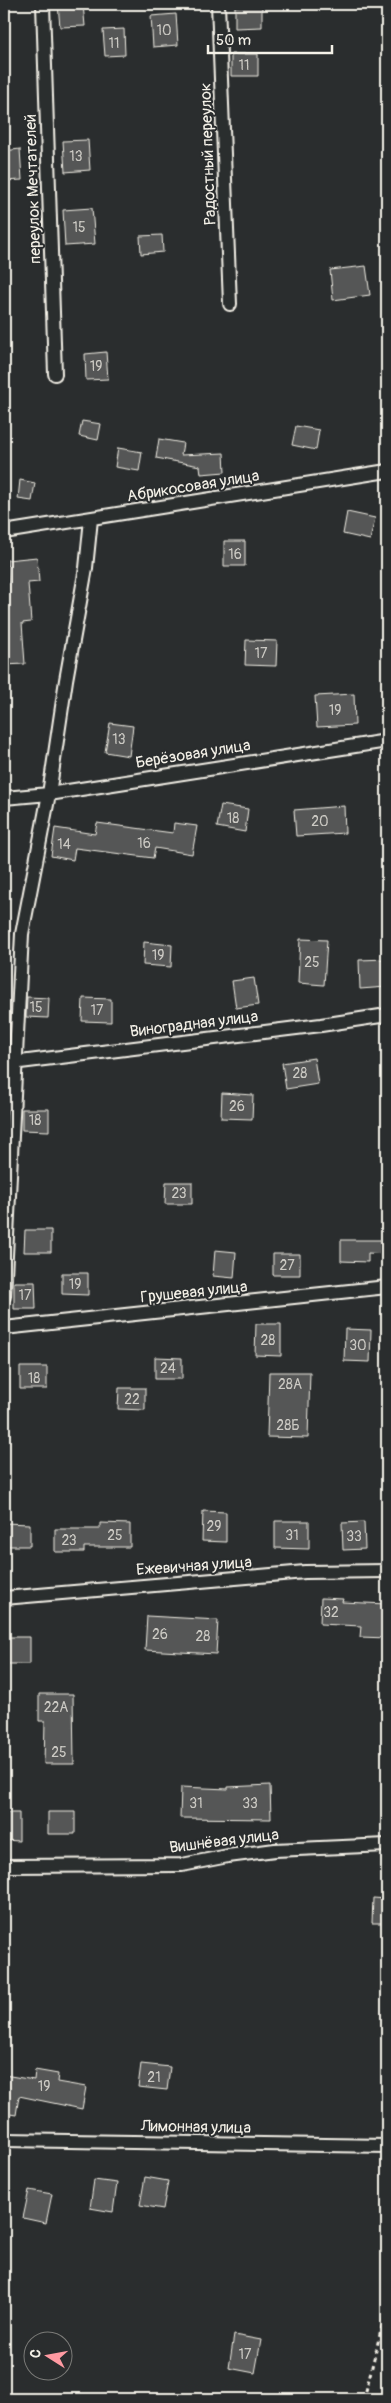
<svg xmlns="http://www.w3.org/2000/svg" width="391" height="2403" font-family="Pangolin,sans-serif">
	<rect width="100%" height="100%" fill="#2a2d2e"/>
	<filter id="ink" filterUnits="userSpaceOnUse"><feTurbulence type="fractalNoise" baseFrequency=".02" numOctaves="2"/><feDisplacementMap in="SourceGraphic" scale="10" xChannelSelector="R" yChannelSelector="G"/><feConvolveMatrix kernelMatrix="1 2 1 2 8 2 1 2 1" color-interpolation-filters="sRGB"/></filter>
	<g filter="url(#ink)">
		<path fill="#555756" stroke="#f4f1e8" d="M58,4H83L85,26L60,27Z
			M262,5V27L235,28V6Z
			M176,14L178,45L153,47L151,16Z
			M124,29L125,55L105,56L103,30Z
			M231,54H258V76H231Z
			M88,140L90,170L65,172L63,141Z
			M20,149L22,180L4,181V151Z
			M92,208L95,244L65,246L63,210Z
			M162,235L163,252L141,254L140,236Z
			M366,266L370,295L333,300L330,270Z
			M106,352L108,379L86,380L85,354Z
			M82,421L101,424L98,440L79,436Z
			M296,426L319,430L316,450L292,445Z
			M159,439L183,443L181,455L224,453L225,472L201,474L200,466L156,458Z
			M118,448L142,452L139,471L115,467Z
			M20,480L35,483L32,501L18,499Z
			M347,512L375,518L370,540L343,534Z
			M224,541H245V566H224Z
			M37,557L39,582L28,583L31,622L22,623L25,664L4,665V600L9,599L7,560Z
			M246,640L277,641L276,666L245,665Z
			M354,694L355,725L317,727L315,696Z
			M110,723L133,726L129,756L105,752Z
			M221,805L248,809L245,832L217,827Z
			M344,806L345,833L296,836L294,810Z
			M97,823L173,833L174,823L197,826L192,854L155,848L153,858L75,848L73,860L51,856L55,828L95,834Z
			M300,939L327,940L324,985L298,983Z
			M144,942L172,945L171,967L143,965Z
			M387,959V987L360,989L359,960Z
			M254,978L258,1005L236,1008L232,981Z
			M27,997L49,998L48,1018L26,1017Z
			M83,998L111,999V1022L82,1021Z
			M314,1058L318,1084L286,1089L282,1063Z
			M222,1093L253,1095L252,1119L221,1118Z
			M22,1109H49V1131L22,1130Z
			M166,1182H192V1204H165Z
			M25,1230H51V1252H24Z
			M341,1240H387V1254L368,1253V1262L341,1261Z
			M215,1250L236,1252L234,1278L213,1276Z
			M273,1254H300V1275H273Z
			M62,1273H88V1295L62,1294Z
			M14,1282H35L36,1309H14Z
			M256,1324H281V1356L255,1355Z
			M345,1329L371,1330L370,1362L344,1361Z
			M155,1357L182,1358V1379H155Z
			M20,1367H47V1389H20Z
			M269,1372H310L308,1438L267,1437Z
			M119,1388H145V1410L118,1409Z
			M203,1511L226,1512V1542L202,1541Z
			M275,1521H309V1549L275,1548Z
			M364,1522L365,1549L343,1550L342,1523Z
			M4,1523L30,1524V1546H4Z
			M100,1523L130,1524V1547H84V1552H55V1529H100Z
			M321,1598L343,1599L342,1602L387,1604V1638L360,1637L361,1626L320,1624Z
			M147,1616L218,1620L216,1654L145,1650Z
			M4,1637H30V1664H4Z
			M39,1694H73L74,1764H44L45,1721H39Z
			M270,1785L271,1819L180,1818L181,1787L228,1789V1787Z
			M48,1812H75V1834H48Z
			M4,1813H19V1841L4,1840Z
			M373,1898L387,1899V1923H372Z
			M141,2064L170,2067L167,2090L138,2087Z
			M35,2070L58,2074L57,2082L86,2087L82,2109L19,2096L16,2115L4,2113V2075L34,2080Z
			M145,2177L168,2181L163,2209L140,2205Z
			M94,2180L117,2183L113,2212L90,2208Z
			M29,2190L52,2194L46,2223L23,2218Z
			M234,2335L261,2340L255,2373L229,2368Z"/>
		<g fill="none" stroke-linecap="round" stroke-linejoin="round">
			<defs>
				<path id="minor" d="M43,4L55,374
					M218,4L230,304
					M4,532L387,471
					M4,798L49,794L387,741
					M4,1064L321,1025L387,1015
					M4,1296L22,934L49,794L66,680L86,568L91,519
					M4,1328L387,1287
					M4,1598L305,1572L387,1571
					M4,1866L182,1865L228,1856L275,1850L387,1845
					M4,2140L387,2146"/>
			</defs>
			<use href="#minor" stroke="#f4f1e8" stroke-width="16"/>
			<path stroke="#f4f1e8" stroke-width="3" stroke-dasharray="4 4" stroke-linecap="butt" d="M364,2399L387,2306"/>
			<use href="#minor" stroke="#2a2d2e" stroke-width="12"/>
		</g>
	</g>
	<g text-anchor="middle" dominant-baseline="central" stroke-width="4" stroke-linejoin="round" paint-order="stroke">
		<g font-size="14" fill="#cccac4">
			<text x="164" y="30">10</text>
			<text x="114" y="43">11</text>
			<text x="244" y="65">11</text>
			<text x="76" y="156">13</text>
			<text x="79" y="227">15</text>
			<text x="96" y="366">19</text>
			<text x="235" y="554">16</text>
			<text x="261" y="653">17</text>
			<text x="335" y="710">19</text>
			<text x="119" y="739">13</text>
			<text x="233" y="818">18</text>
			<text x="320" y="821">20</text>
			<text x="144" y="843">16</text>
			<text x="64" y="844">14</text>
			<text x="158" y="955">19</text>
			<text x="312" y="962">25</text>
			<text x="36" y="1007">15</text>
			<text x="97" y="1010">17</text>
			<text x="300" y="1073">28</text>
			<text x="237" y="1106">26</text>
			<text x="35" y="1120">18</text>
			<text x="179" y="1193">23</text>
			<text x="287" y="1265">27</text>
			<text x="75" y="1284">19</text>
			<text x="25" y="1295">17</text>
			<text x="268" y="1340">28</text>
			<text x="358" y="1345">30</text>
			<text x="168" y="1368">24</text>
			<text x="34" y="1378">18</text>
			<text x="290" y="1384">28А</text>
			<text x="132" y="1399">22</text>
			<text x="288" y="1425">28Б</text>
			<text x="214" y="1526">29</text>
			<text x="115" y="1535">25</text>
			<text x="292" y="1535">31</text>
			<text x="354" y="1536">33</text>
			<text x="69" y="1540">23</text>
			<text x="331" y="1612">32</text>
			<text x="160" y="1634">26</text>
			<text x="203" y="1636">28</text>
			<text x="56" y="1707">22А</text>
			<text x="59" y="1752">25</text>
			<text x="196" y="1803">31</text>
			<text x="250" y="1803">33</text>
			<text x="154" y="2077">21</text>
			<text x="44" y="2086">19</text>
			<text x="245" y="2354">17</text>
		</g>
		<g font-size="16" fill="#f4f1e8" stroke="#2a2d2e">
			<text transform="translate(208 154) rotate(-92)">Радостный переулок</text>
			<text transform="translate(33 189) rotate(-92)">переулок Мечтателей</text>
			<text transform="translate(193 486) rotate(-9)">Абрикосовая улица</text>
			<text transform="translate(193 754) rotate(-9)">Берёзовая улица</text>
			<text transform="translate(194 1024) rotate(-7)">Виноградная улица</text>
			<text transform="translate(194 1292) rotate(-6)">Грушевая улица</text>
			<text transform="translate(194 1566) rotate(-4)">Ежевичная улица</text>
			<text transform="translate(224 1841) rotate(-7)">Вишнёвая улица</text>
			<text transform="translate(196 2127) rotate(1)">Лимонная улица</text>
		</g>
	</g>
	<rect width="391" height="2403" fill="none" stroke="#2a2d2e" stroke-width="20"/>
	<rect x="10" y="10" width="371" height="2383" fill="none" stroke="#f4f1e8" stroke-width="2" filter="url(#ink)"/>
	<g transform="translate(48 2356) rotate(281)"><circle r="24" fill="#2a2d2e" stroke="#7b7b78"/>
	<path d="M0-4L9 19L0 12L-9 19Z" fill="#ff9aa2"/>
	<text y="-8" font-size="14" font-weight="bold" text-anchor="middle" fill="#f4f1e8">С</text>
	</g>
	<path d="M208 45v8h124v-8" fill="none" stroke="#f4f1e8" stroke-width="2.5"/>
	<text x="216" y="45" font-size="15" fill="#f4f1e8" stroke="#2a2d2e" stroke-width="4" paint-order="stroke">50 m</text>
</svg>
